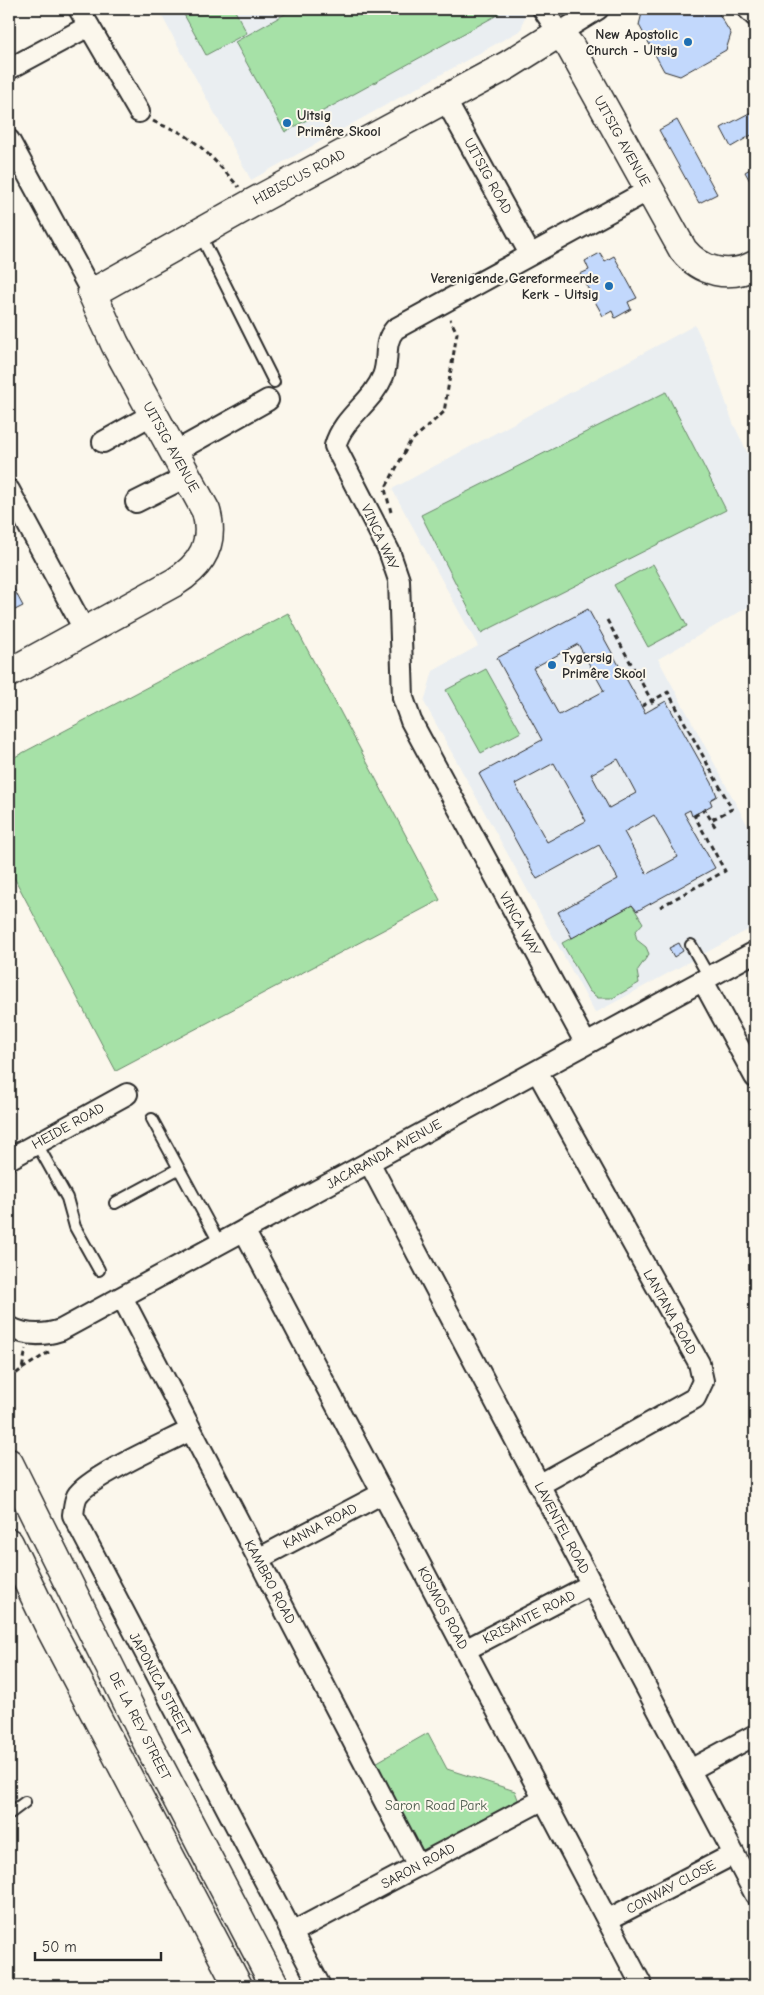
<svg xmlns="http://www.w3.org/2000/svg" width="764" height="1995" font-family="'Comic Neue',sans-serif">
	<rect width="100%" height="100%" fill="#fbf7ec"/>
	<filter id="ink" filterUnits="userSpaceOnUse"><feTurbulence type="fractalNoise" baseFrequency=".02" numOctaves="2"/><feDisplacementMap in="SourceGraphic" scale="10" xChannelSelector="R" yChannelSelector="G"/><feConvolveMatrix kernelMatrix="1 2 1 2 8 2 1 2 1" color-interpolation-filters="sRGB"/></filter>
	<g filter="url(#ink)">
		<path fill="#eaeef1" d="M158,9H521L525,16L521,30L251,180Z
			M695,325L711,359L733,423L755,468V603L658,659L755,839V926L595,1013L424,702L433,671L478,646L392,489Z"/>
		<path fill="#a6e1a7" stroke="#688669" d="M181,9H234L247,33L206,55Z
			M294,9H496L499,14L285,132L235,42Z
			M666,392L726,510L481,633L421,515Z
			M653,564L687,626L648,647L614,585Z
			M288,613L440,900L116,1071L9,868V760Z
			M486,669L521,732L481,753L446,690Z
			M632,905L643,923L635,932L637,940L646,947L649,954L637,971L639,983L613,998H598L589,991L562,943Z
			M428,1733L447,1769L515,1791L519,1802L429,1851L420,1849L372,1765Z"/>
		<path fill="#c2d8fc" stroke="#2b2b2b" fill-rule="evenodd" d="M643,9H716L731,34L726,50L680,76L664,71L639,25Z
			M755,110V133L731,147L721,128Z
			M677,120L717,194L699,203L659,130Z
			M755,166V190L745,172Z
			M600,253L605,261L614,256L637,298L628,302L631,309L615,318L612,311L603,316L580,274L589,270L585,261Z
			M9,580L23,606L9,613Z
			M588,609L645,713L666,701L712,783L717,796L710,800L712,805L692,816L690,810L684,813L715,868L637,911L632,905L572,938L558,912L618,879L599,845L537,879L479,774L542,740L497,658ZM578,644L604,691L559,715L533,668ZM618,759L636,793L609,808L591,774ZM554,763L586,821L547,842L515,784ZM654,815L678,857L647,874L624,832Z
			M679,943L683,951L674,957L669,948Z"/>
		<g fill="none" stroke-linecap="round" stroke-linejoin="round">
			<defs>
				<path id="lane" d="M200,234L274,382
					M691,945L709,977
					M152,1119L220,1244
					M37,1144L67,1198L75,1227L99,1270
					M115,1203L178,1169
					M9,1814L25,1802"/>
				<path id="street" d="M79,9L139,112
					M543,9L559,33L598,9
					M748,9L755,16
					M9,69L89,26
					M445,99L530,254
					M9,140L92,293
					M103,442L153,414
					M175,452L268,400
					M9,490L85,631
					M136,502L188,476
					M703,981L755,1077
					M586,1044L411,721L403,698L399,580L389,551L335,446C343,417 372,403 383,376C390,359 382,344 395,329L649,190
					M537,1071L699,1363L703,1381L695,1398L539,1485
					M9,1159L127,1094
					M369,1162L755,1894
					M244,1230L642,1986
					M122,1297L418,1866
					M9,1327C26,1336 43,1336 61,1330L755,952
					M191,1430C168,1442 88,1477 77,1496C74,1502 74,1509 73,1515L320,1986
					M258,1559L383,1493
					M465,1650L592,1584
					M690,1770L755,1735
					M607,1920L734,1854
					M291,1933L544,1799"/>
				<path id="secondary" d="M9,673L175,582C202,565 215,543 206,511L115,344L92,293L254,202L508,65L559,33L570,46L683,250C701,272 729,279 755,265
					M9,1463L146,1740L275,1986
					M9,1543L49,1626L238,1986"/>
			</defs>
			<use href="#lane" stroke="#2b2b2b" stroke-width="14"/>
			<use href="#street" stroke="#2b2b2b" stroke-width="24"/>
			<use href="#secondary" stroke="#2b2b2b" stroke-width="31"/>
			<path stroke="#2b2b2b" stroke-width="3" stroke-dasharray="5 4" stroke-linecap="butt" d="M153,121C162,126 172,128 181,133C204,146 222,169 239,187
				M391,512L385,489L410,442L444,412L457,333L450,319
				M607,620L655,707
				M642,706L668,692L732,809L711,820
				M694,816L705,810L716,828
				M660,907L725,871L694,815
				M22,1369L49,1352
				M9,1379L22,1369L26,1349"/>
			<use href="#lane" stroke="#fbf7ec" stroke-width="10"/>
			<use href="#street" stroke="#fbf7ec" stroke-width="20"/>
			<use href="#secondary" stroke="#fbf7ec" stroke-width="28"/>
		</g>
	</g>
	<g fill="#1f6fb2" stroke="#fbf7ec" stroke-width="2">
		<circle cx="688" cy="42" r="5"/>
		<circle cx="287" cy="123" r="5"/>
		<circle cx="609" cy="286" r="5"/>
		<circle cx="552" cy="665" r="5"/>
	</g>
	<g text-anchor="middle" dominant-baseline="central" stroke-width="4" stroke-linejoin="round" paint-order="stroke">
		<g font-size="14" font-weight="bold" fill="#2b2b2b" stroke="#fbf7ec" text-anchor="end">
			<text x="678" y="34">New Apostolic<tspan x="678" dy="16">Church - Uitsig</tspan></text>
			<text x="297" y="115" text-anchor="start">Uitsig<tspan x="297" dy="16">Primêre Skool</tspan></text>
			<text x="599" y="278">Verenigende Gereformeerde<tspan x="599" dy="16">Kerk - Uitsig</tspan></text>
			<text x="562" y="657" text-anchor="start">Tygersig<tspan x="562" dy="16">Primêre Skool</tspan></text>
		</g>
		<g font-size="14" fill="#2b2b2b" stroke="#fbf7ec">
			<text transform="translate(622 141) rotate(61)">UITSIG AVENUE</text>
			<text transform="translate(488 176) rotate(61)">UITSIG ROAD</text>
			<text transform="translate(299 177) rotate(-28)">HIBISCUS ROAD</text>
			<text transform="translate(171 447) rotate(61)">UITSIG AVENUE</text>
			<text transform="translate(380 537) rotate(65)">VINCA WAY</text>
			<text transform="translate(520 924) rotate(61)">VINCA WAY</text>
			<text transform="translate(68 1126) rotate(-29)">HEIDE ROAD</text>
			<text transform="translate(384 1154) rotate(-29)">JACARANDA AVENUE</text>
			<text transform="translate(670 1312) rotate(61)">LANTANA ROAD</text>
			<text transform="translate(320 1526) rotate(-28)">KANNA ROAD</text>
			<text transform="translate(562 1528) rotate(62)">LAVENTEL ROAD</text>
			<text transform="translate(270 1582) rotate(62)">KAMBRO ROAD</text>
			<text transform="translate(443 1608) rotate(62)">KOSMOS ROAD</text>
			<text transform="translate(529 1617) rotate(-27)">KRISANTE ROAD</text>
			<text transform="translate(160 1684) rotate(62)">JAPONICA STREET</text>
			<text transform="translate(140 1726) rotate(63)">DE LA REY STREET</text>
			<text transform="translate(418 1866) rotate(-28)">SARON ROAD</text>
			<text transform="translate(671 1887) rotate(-28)">CONWAY CLOSE</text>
		</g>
		<g font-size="14" fill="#4a584a" stroke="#fbf7ec">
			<text x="436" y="1805">Saron Road Park</text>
		</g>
	</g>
	<rect width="764" height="1995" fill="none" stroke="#fbf7ec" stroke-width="30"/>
	<rect x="15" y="15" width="734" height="1965" fill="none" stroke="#2b2b2b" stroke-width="2" filter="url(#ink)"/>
	<path d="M35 1952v8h126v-8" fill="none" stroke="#2b2b2b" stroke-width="2.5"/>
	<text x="42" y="1952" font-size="15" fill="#2b2b2b" stroke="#fbf7ec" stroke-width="4" paint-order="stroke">50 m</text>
</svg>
